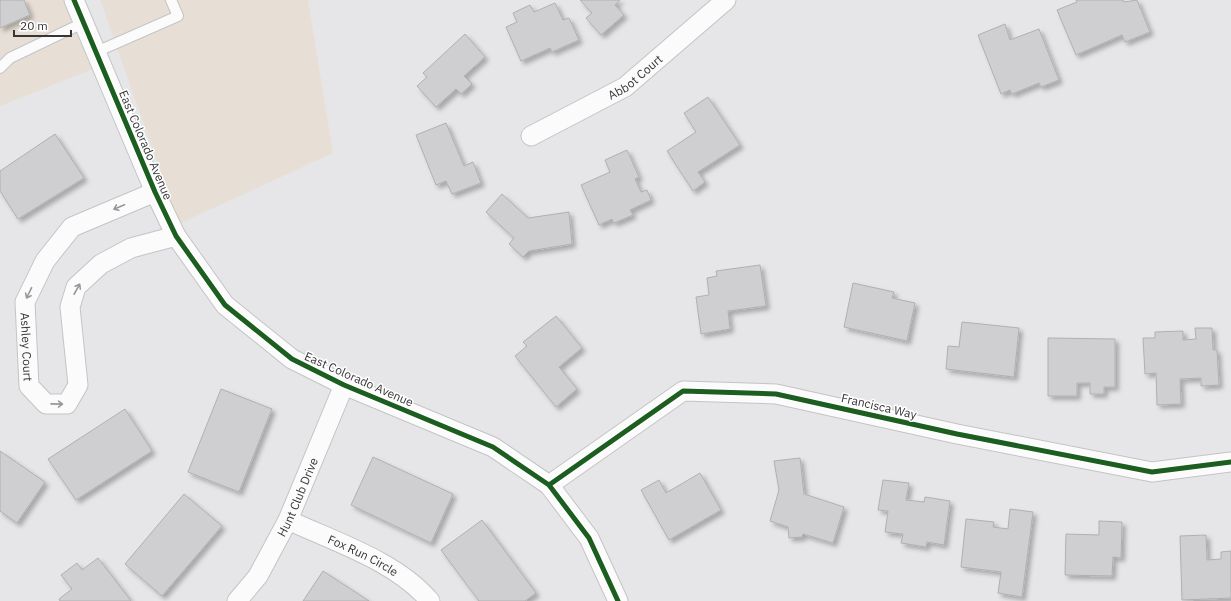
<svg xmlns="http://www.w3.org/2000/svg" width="1231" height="601" font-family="'IBM Plex Sans',sans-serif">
	<defs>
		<filter id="shadow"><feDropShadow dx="3.5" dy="3.5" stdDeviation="2" flood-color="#0004"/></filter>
	</defs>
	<rect width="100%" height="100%" fill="#e6e6e9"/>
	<path fill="#e7dfd6" d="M0,0H66L95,68L0,106Z
		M100,0H308L333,153L179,224Z"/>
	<path fill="#cfcfd1" stroke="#b0b0b3" filter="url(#shadow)" d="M0,0H24L30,15L0,28Z
		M580,0H620L615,5L624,15L601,35L586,18L592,13Z
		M1076,0H1123L1124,2L1137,0L1150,32L1125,42L1122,35L1076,55L1057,10L1077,2Z
		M555,3L563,20L569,18L579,40L552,52L550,48L521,61L506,27L517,22L513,13L530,5L534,12Z
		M1005,24L1010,40L1039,29L1059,80L1041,87L1039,83L1012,94L1010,90L1001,94L978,35Z
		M465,34L485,57L464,76L472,84L461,94L456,89L436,107L417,86L427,77L423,73Z
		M708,97L740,145L698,172L705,182L693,191L667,151L696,132L684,113Z
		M446,123L464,166L473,162L481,183L452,194L446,181L436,185L416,135Z
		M55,134L84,178L18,219L0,191V171Z
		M627,150L639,177L635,179L641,192L647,190L651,200L630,210L633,215L614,223L612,219L599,225L581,185L610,172L605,160Z
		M502,194L528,218L569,212L572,244L529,251L523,257L509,244L514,238L486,212Z
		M760,265L766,306L728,311L730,329L701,334L696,297L709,295L707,278L717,276L716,271Z
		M853,283L894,292L892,298L915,303L907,341L844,327Z
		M556,316L582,348L559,367L577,389L556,407L515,356L527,346L523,342Z
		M962,322L1019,328L1014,377L946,369L948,346L959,347Z
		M1195,328H1212L1213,350H1217L1219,385L1201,386V378L1180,379L1181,404L1157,405L1156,373L1145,374L1143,338H1155V332L1183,331V340L1196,339Z
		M1048,338L1115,339V387H1104V394H1090V383H1077V396H1048Z
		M221,389L272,409L239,492L188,472Z
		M125,409L152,451L76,500L48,459Z
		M0,451L45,482L17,523L0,511Z
		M373,457L453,494L431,543L351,505Z
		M800,458L804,494L844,507L833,543L803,534L802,537L789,538L788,527L770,521L779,490L774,461Z
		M700,473L721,510L669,540L641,490L659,480L666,493Z
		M883,480L909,483L906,500L924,502L925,497L950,501L944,545L927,542L926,547L901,543L903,534L885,532L888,511L878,510Z
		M184,494L222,526L162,596L125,564Z
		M1010,509L1033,512L1022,597L998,593L1001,572L961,567L966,519L994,522L993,527L1008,529Z
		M482,520L536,593L525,601H479L441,550Z
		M1099,521L1122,522L1121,558L1113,557L1112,576L1065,575L1066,534L1099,535Z
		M1206,535L1207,560L1221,559V552L1231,551V598L1182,600L1180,536Z
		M98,558L131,601H60L59,599L72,589L61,575L77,563L82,570Z
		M323,571L369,601H303Z"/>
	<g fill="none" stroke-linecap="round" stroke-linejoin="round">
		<defs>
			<path id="lane" d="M96,52L178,16L171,0
				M0,68L10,58L83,23"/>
			<g id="street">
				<path d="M74,0L155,192L176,236L225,305L292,359L344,385L493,447L549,485L589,538L618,601"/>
				<path id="s1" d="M531,136L625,87L726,0"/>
				<path id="s2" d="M155,192L72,227L45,261L25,302L29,386L46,404H67L78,385L70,307L76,287L101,264L131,248L176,236"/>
				<path d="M549,485L683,391L776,394L957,434L1152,472L1231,462"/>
				<path id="s3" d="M288,520C335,542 396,561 430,601"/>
				<path id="s4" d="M237,601L258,576L288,520L344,385"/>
			</g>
		</defs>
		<use href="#lane" stroke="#c4c4c6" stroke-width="12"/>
		<use href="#street" stroke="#c4c4c6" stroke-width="21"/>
		<use href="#lane" stroke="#fbfbfc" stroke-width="10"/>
		<use href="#street" stroke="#fbfbfc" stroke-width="19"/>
		<defs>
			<path id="cycleway" d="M74,0L155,192L176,236L225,305L292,359L344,385L493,447L549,485L589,538L618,601
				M549,485L683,391L776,394L957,434L1152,472L1231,462"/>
		</defs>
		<use href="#cycleway" stroke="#fff" stroke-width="8"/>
		<use href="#cycleway" stroke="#1b5e20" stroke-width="5"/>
	</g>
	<defs><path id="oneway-shaft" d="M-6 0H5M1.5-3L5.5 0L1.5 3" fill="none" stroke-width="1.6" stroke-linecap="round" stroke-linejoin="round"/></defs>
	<g stroke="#98989a">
		<use href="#oneway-shaft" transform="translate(119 207) rotate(157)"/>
		<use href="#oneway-shaft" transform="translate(77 289) rotate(-61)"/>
		<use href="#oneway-shaft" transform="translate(29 293) rotate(116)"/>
		<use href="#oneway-shaft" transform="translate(57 404) rotate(1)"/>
	</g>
	<g text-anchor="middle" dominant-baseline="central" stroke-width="3" stroke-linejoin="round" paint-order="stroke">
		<g font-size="12" fill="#363638" stroke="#fff">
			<text stroke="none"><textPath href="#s1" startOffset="120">Abbot Court</textPath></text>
			<text transform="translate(146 145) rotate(67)">East Colorado Avenue</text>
			<text stroke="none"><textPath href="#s2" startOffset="224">Ashley Court</textPath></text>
			<text transform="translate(359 379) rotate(24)">East Colorado Avenue</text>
			<text transform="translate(879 406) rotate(13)">Francisca Way</text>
			<text stroke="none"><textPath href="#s4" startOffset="121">Hunt Club Drive</textPath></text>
			<text stroke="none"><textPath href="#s3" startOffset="83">Fox Run Circle</textPath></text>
		</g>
	</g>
	<path d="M14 30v6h57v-6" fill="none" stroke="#363638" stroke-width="2"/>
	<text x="20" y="30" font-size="12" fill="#363638" stroke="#ffffff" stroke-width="3" paint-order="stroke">20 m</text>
</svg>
